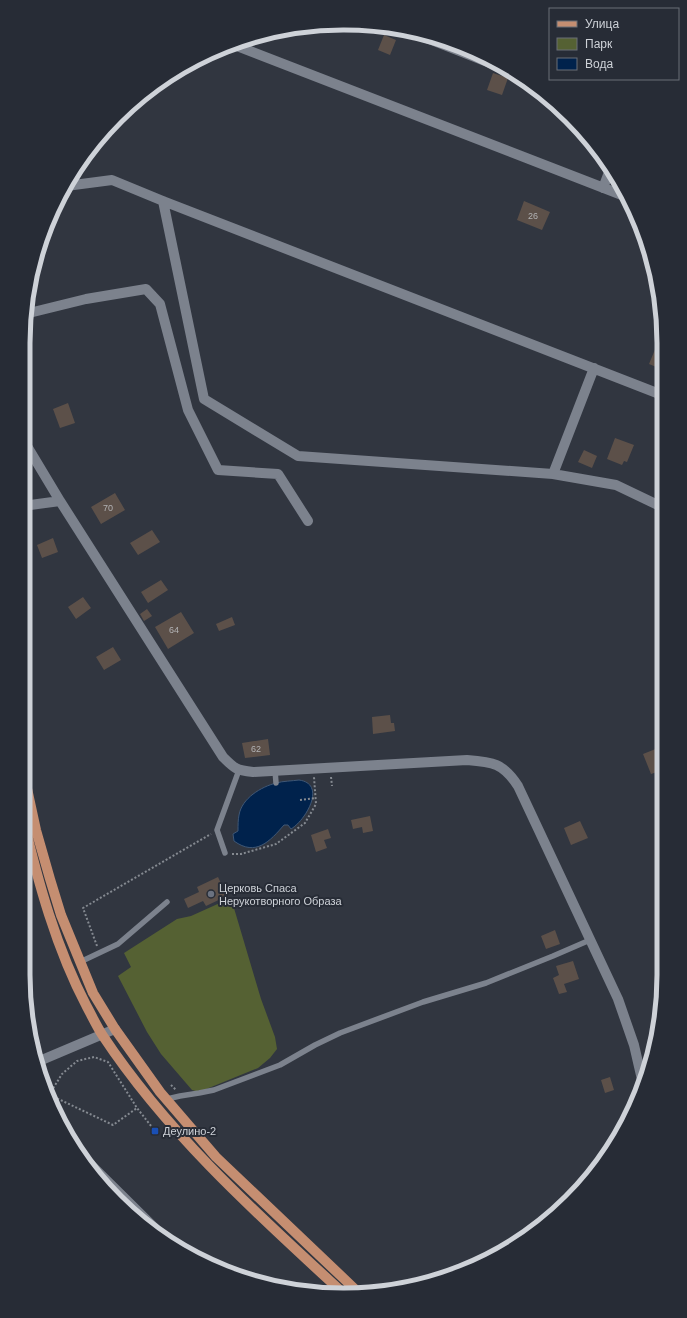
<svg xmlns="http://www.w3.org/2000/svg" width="687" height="1318" font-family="Helvetica,sans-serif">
	<rect width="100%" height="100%" fill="#313640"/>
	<path fill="#556133" d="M231,898L261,999L275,1037L277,1049L270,1058L258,1068L199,1092L192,1090L161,1054L147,1032L118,976L131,967L124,953L177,919L191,916Z"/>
	<path fill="#00224c" stroke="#3e5776" d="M299,780C327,784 306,820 291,829L288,825H284C270,841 256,857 234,841L233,834L238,831C238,825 238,820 239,815C242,798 261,787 276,783C283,781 292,781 299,780Z"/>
	<path fill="#5c5049" d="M384,35L396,40L390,55L378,50Z
		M493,73L508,78L502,95L487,90Z
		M524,201L550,212L542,230L517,220Z
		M661,335V369L649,364Z
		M68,403L75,423L60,428L53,409Z
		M615,438L634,445L627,462L624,461L622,465L607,459Z
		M584,450L597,456L592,468L578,462Z
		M115,493L125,510L101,524L91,507Z
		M152,530L160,542L138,555L130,543Z
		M53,538L58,552L42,558L37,545Z
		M161,580L168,590L148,603L141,592Z
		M83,597L91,608L76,619L68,607Z
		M147,609L152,616L144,621L140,614Z
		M181,612L194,633L168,649L155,627Z
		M232,617L235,625L219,631L216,624Z
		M113,647L121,660L104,670L96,657Z
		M390,715L391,723H394L395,731L373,734L372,717Z
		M268,739L270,755L245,758L242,743Z
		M658,748L663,759V770L651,774L643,754Z
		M370,816L373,831L363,833L362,827L353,829L351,820Z
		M580,821L588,838L571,845L564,828Z
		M328,829L331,838L324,840L327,848L316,852L311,835Z
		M218,877L227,896L206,906L203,901L188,908L184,899L199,892L197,887Z
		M555,930L560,944L546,949L541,936Z
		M573,961L579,979L564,984L567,992L559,994L553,978L559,975L556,966Z
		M610,1077L614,1090L605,1093L601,1080Z"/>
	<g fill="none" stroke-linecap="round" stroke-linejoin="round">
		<path stroke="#858a91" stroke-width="2" stroke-dasharray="2 2" stroke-linecap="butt" d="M331,777L332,786
			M300,800L315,798
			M232,854H241L276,844L305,823L316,804L314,777
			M97,946L83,908L211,834
			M171,1085L176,1090
			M49,1095L62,1074L77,1061L94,1057L108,1062L137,1108L155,1131
			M50,1095L113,1125L137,1108"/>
		<path stroke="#7c828d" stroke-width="5.5" d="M275,770L276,783
			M225,853L217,830L239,770
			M80,962L118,944L167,902
			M167,1099L180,1096L199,1093L214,1090L280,1065L315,1045L340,1033L423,1002L486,983L553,956L590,940
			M78,1149L176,1246"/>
		<path stroke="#7c828d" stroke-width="10" d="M409,31L503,68
			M232,44L627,197
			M66,186L112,180L163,201L662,395
			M603,188L611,167
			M163,201L204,399L298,456L553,474L594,368
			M25,314L86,299L146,289L160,304L188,410L218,470L278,474L308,521
			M24,441L60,501
			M553,474L616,485L662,507
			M23,506L60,501L223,757C235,769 236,770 253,772L467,760C493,762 503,763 518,786L618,999L634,1045L643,1084"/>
		<path stroke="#7c828d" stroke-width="10" d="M37,1062L115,1029"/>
		<path stroke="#c58e71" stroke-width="10" d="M23,770L36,830L50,879L61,915L93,993L115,1029L160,1092L216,1157L360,1294
			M23,818C38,882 56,948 87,1007C92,1016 97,1027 103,1036C168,1134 256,1213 342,1292"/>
	</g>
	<circle fill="#6b7280" stroke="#272c36" stroke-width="1.5" cx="211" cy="894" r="4"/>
	<rect fill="#1a4fb4" stroke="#272c36" stroke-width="1.5" x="151" y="1127" width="8" height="8" rx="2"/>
	<g text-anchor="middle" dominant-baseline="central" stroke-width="4" stroke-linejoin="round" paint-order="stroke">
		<g font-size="9" fill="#b2b2b4">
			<text x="533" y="216">26</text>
			<text x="108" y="508">70</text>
			<text x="174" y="630">64</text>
			<text x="256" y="749">62</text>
		</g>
		<g font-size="11" fill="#ced2d8" stroke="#272c36" text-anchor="start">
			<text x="219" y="888">Церковь Спаса<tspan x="219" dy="13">Нерукотворного Образа</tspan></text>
			<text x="163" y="1131">Деулино-2</text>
		</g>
	</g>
	<path d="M0 0H687V1318H0ZM343 30H344A313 313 0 0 1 657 343V975A313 313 0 0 1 344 1288H343A313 313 0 0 1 30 975V343A313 313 0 0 1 343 30Z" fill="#272c36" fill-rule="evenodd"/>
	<path fill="none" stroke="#ced2d8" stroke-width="5" d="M343 30H344A313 313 0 0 1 657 343V975A313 313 0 0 1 344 1288H343A313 313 0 0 1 30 975V343A313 313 0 0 1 343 30Z"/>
	<rect x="549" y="8" width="130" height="72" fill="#272c36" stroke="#6a6e77"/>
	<rect x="557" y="21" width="20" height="6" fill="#c58e71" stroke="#6a6e77"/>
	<text x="585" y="28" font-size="12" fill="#ced2d8">Улица</text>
	<rect x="557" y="38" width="20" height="12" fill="#556133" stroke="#6a6e77"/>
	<text x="585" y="48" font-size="12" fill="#ced2d8">Парк</text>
	<rect x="557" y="58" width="20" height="12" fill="#00224c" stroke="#6a6e77"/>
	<text x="585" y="68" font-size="12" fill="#ced2d8">Вода</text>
</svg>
